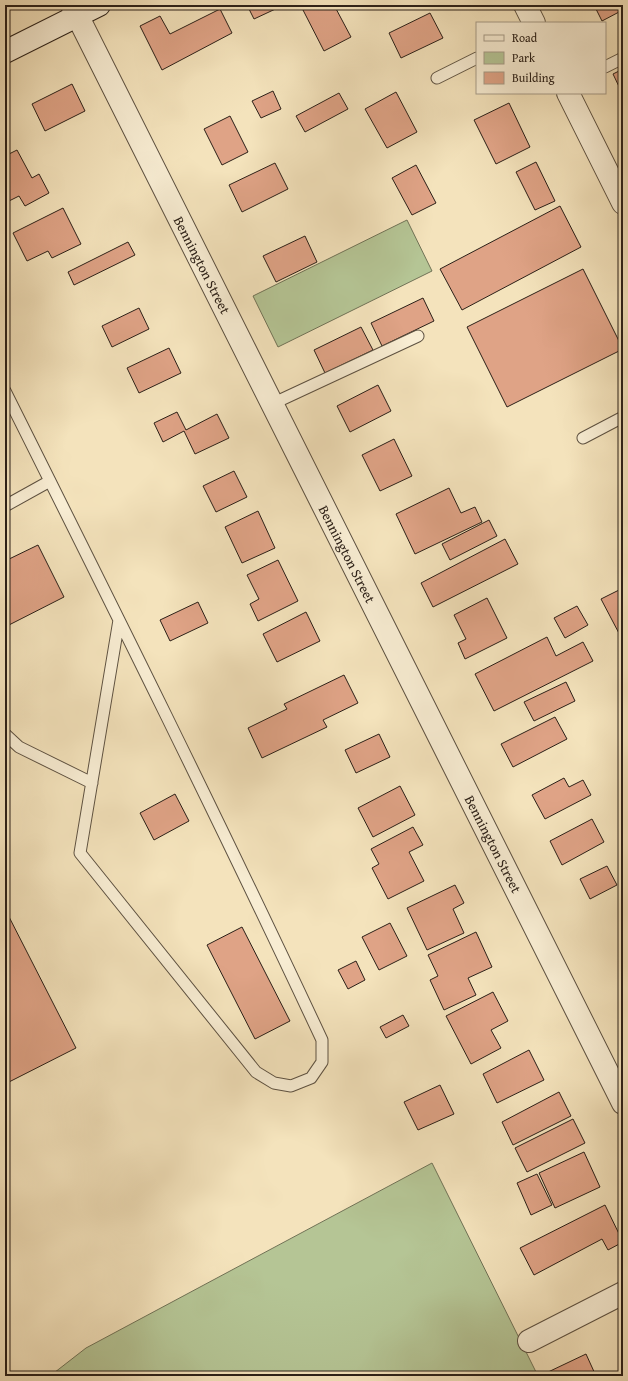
<svg xmlns="http://www.w3.org/2000/svg" width="628" height="1381" font-family="'Gentium Book Plus',serif">
	<rect width="100%" height="100%" fill="#f4e3bc"/>
	<filter id="stains"><feTurbulence type="fractalNoise" baseFrequency=".005" numOctaves="4"/><feColorMatrix values="0 0 0 0 .2 0 0 0 0 .09 0 0 0 0 .02 0 0 0 .5 -.17"/></filter>
	<radialGradient id="worn" r=".72"><stop offset=".6" stop-color="#630" stop-opacity="0"/><stop offset="1" stop-color="#630" stop-opacity=".3"/></radialGradient>
	<path fill="#b5c595" stroke="#707256" d="M407,220L432,271L278,347L253,296Z
		M432,1163L538,1376H50L86,1348Z"/>
	<path fill="#dfa386" stroke="#2b2018" d="M247,5H284L254,19Z
		M313,5H334L351,37L324,51L303,10Z
		M594,5H623V20L619,12L602,21Z
		M220,9L232,33L162,70L140,26L160,16L170,34Z
		M430,13L443,38L401,58L389,33Z
		M623,69V95L613,74Z
		M72,84L85,111L45,131L32,104Z
		M273,91L281,109L261,118L252,101Z
		M396,92L417,132L387,148L365,109Z
		M339,93L348,109L305,132L296,116Z
		M509,103L530,147L496,164L474,120Z
		M230,116L248,152L222,165L204,129Z
		M17,150L32,178L39,174L49,193L25,206L19,196L5,203V156Z
		M536,162L555,201L535,210L516,172Z
		M275,163L288,189L242,212L229,185Z
		M416,165L436,203L412,215L392,178Z
		M560,206L581,247L462,310L440,269Z
		M63,208L81,244L52,258L48,251L27,261L13,233Z
		M305,236L317,262L276,282L263,256Z
		M128,242L135,255L74,285L68,272Z
		M583,269L623,349L507,407L467,327Z
		M423,298L434,321L382,346L371,323Z
		M139,308L149,329L112,347L102,326Z
		M361,327L373,350L325,373L314,350Z
		M169,348L181,373L139,393L127,368Z
		M378,385L391,411L350,432L337,406Z
		M177,412L186,430L217,414L229,438L195,454L184,431L163,442L154,423Z
		M394,439L412,476L380,491L362,455Z
		M234,471L247,497L216,512L203,486Z
		M449,488L461,513L475,507L482,522L415,554L396,514Z
		M258,511L275,548L242,563L225,527Z
		M489,520L497,536L450,560L442,544Z
		M505,539L518,564L433,607L421,583Z
		M38,545L64,597L5,627V561Z
		M278,560L298,601L258,621L250,604L259,599L247,575Z
		M623,588V638L622,639L601,599Z
		M487,598L507,638L465,659L458,643L466,639L454,615Z
		M198,602L208,623L170,641L160,620Z
		M577,606L588,625L565,638L554,618Z
		M306,612L320,641L277,662L263,634Z
		M547,637L556,656L583,642L593,661L494,711L475,674Z
		M344,675L358,703L323,720L327,727L262,758L248,728L287,709L284,704Z
		M566,682L575,701L534,721L524,702Z
		M555,717L567,739L513,767L501,744Z
		M379,734L390,757L356,773L345,750Z
		M564,778L569,787L583,780L591,795L545,819L532,795Z
		M400,786L415,815L373,837L358,808Z
		M175,794L189,821L154,840L140,813Z
		M592,819L604,842L562,865L550,841Z
		M413,827L423,845L409,852L424,881L388,899L372,868L379,864L371,849Z
		M607,866L617,885L590,899L580,879Z
		M455,885L464,903L453,909L464,933L427,950L407,908Z
		M5,909L76,1048L5,1084Z
		M390,923L407,956L379,970L362,937Z
		M242,927L290,1021L255,1039L207,945Z
		M476,932L492,967L468,978L476,995L444,1010L430,980L438,976L428,955Z
		M356,961L365,980L348,989L338,970Z
		M493,992L508,1021L491,1030L501,1048L471,1064L446,1016Z
		M403,1015L409,1026L386,1038L380,1027Z
		M529,1050L544,1080L497,1103L483,1074Z
		M440,1085L454,1114L418,1130L404,1102Z
		M559,1092L571,1116L513,1145L502,1122Z
		M573,1119L585,1143L527,1172L515,1148Z
		M584,1152L600,1187L555,1208L539,1173Z
		M537,1174L552,1205L531,1215L517,1183Z
		M605,1205L623,1242L608,1250L602,1239L534,1275L520,1248Z
		M586,1354L596,1376H547L546,1373Z"/>
	<g fill="none" stroke-linecap="round" stroke-linejoin="round">
		<defs>
			<path id="service" d="M605,67L623,58
				M437,78L477,58
				M5,391C113,607 220,822 322,1040V1062L311,1078L291,1086L274,1083L256,1072L80,853L119,620
				M272,404L418,336
				M583,438L623,417
				M5,506L50,481
				M5,734L19,747L92,783"/>
			<path id="minor" d="M72,5L623,1103
				M525,5L534,23
				M568,93L623,203
				M529,1341L623,1293"/>
			<path id="secondary" d="M5,52L99,5"/>
		</defs>
		<use href="#service" stroke="#5d5141" stroke-width="13"/>
		<use href="#minor" stroke="#5d5141" stroke-width="24"/>
		<use href="#secondary" stroke="#2b2018" stroke-width="24"/>
		<use href="#service" stroke="#f8edd3" stroke-width="11"/>
		<use href="#minor" stroke="#f8edd3" stroke-width="22"/>
		<use href="#secondary" stroke="#f8edd3" stroke-width="22"/>
	</g>
	<g text-anchor="middle" dominant-baseline="central" stroke-width="3.5" stroke-linejoin="round" paint-order="stroke">
		<g font-size="14" fill="#2b2018" stroke="#f8edd3">
			<text transform="translate(202 265) rotate(63)">Bennington Street</text>
			<text transform="translate(347 554) rotate(63)">Bennington Street</text>
			<text transform="translate(493 844) rotate(63)">Bennington Street</text>
		</g>
	</g>
	<rect width="628" height="1381" fill="none" stroke="#f4e3bc" stroke-width="20"/>
	<rect x="6" y="6" width="616" height="1369" fill="none" stroke="#2b2018" stroke-width="2"/>
	<rect x="10" y="10" width="608" height="1361" fill="none" stroke="#2b2018"/>
	<rect x="476" y="22" width="130" height="72" fill="#f8edd3" stroke="#a69b88"/>
	<rect x="484" y="35" width="20" height="6" fill="#f8edd3" stroke="#a69b88"/>
	<text x="512" y="42" font-size="12" fill="#2b2018">Road</text>
	<rect x="484" y="52" width="20" height="12" fill="#b5c595" stroke="#a69b88"/>
	<text x="512" y="62" font-size="12" fill="#2b2018">Park</text>
	<rect x="484" y="72" width="20" height="12" fill="#dfa386" stroke="#a69b88"/>
	<text x="512" y="82" font-size="12" fill="#2b2018">Building</text>
	<rect width="100%" height="100%" filter="url(#stains)"/>
	<rect width="100%" height="100%" fill="url(#worn)"/>
</svg>
